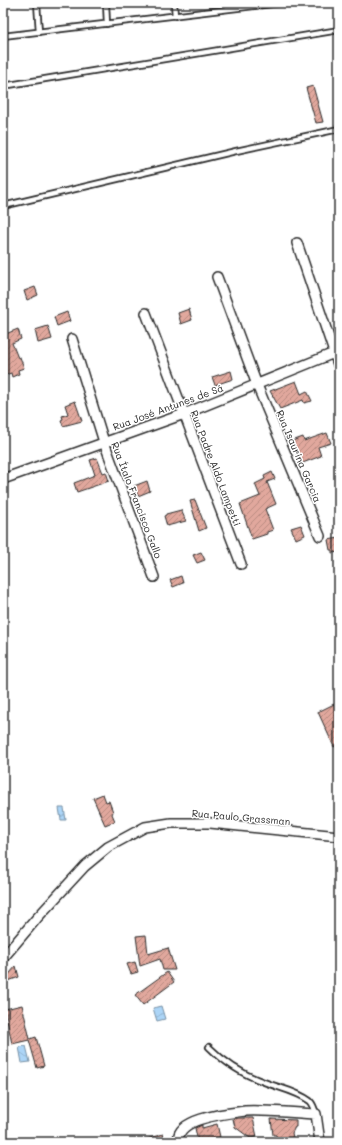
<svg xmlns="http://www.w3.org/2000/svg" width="342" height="1145" font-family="Mali,sans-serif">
	<defs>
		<pattern id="water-waves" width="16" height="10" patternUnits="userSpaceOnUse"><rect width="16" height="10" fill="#acd5f7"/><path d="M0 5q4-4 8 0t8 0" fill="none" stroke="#94b7d4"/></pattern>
		<pattern id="building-hatch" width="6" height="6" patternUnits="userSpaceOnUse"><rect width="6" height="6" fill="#e1a89d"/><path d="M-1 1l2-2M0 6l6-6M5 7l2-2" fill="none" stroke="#b78980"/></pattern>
	</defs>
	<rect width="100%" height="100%" fill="#fff"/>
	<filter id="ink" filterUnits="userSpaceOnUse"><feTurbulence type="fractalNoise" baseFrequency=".025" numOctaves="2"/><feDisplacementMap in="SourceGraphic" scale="8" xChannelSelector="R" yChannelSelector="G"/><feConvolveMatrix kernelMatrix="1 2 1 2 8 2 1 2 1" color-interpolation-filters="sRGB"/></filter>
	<g filter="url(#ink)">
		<path fill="url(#water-waves)" stroke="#7891a5" d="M59,808H64L66,820H61Z
			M161,1006L165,1019L157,1021L153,1008Z
			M26,1046L30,1062L22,1063L19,1047Z"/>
		<path fill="url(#building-hatch)" stroke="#2b2b2b" d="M313,86L323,122L316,123L306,88Z
			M35,287L38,295L27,300L24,291Z
			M189,309L192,320L181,324L178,313Z
			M67,312L70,321L57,326L54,317Z
			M48,326L52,339L38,343L35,330Z
			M18,329L21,339L12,343L18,358L20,357L24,368L18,370L19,374L12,377L11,373L3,376V335Z
			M231,371L233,379L215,385L212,377Z
			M296,381L301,394L307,391L312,401L304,403L303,400L280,409L270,391Z
			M75,401L82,421L63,426L61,420L63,419L62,416L68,414L65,405Z
			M327,433L331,443L318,447L321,456L300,464L292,441L303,437L304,441Z
			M97,458L103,473L106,472L109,481L77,492L74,483L95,475L90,460Z
			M272,472L275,479L267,482L276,504L265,509L273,530L267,532V534L252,539L240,504L260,496L255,484L265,479L264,476Z
			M147,481L150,491L138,496L134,486Z
			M195,500L206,528L199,531L190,501Z
			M181,510L186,521L167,526L164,516L166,515V514Z
			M301,525L305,535L296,539L291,528Z
			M339,538V552L332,553V550H330L328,540Z
			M201,552L205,560L197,563L193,555Z
			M181,576L183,583L173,587L170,580Z
			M334,704L339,715V744L334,747L318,712Z
			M103,794L106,802L109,801L113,812L112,814L115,821L105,825L93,798Z
			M146,935L148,954L168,948L175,970H163L160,959L140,966L136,936Z
			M135,962L138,972L131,974L127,964Z
			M16,966L19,977L3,983V981Z
			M167,972L174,982L143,1005L135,995Z
			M22,1005L30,1039L36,1037L44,1066L37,1068L29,1040L12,1044L5,1009Z
			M238,1118H253L257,1137L250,1138L235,1127L233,1119Z
			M271,1119L296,1120V1127H295L292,1133L294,1142H277L276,1135H273Z
			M217,1124L220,1137L198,1142L195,1128L202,1125V1128Z
			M163,1134L165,1142H143V1140Z"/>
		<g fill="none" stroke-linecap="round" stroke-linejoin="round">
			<defs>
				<path id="service" d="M37,3L39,32
					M106,3L107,24
					M174,3L175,16
					M3,36L280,3
					M3,86L339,30
					M3,206L236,151L339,129
					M209,1047C224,1062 244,1075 264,1082C279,1088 297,1091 310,1101C313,1104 315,1110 316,1114"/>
				<path id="minor" d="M297,243L339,367
					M217,277L257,385L320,536
					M146,313L241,564
					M72,339L104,442L154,577
					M3,479L184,414L339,351
					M3,958L37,918L85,866L108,847L145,827L171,823H210L339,836
					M179,1142C173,1118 229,1113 245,1111C268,1110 293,1113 316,1114L320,1142"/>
			</defs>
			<use href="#service" stroke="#2b2b2b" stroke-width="8"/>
			<use href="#minor" stroke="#2b2b2b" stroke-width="12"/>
			<use href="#service" stroke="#fff" stroke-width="4.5"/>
			<use href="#minor" stroke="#fff" stroke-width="9"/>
		</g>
	</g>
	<g text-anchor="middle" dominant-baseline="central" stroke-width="3" stroke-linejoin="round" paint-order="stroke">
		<g font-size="10" fill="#2b2b2b" stroke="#fff">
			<text transform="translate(168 407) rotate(-20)">Rua José Antunes de Sá</text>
			<text transform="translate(299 456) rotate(67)">Rua Isaurina Garcia</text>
			<text transform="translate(216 468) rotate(69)">Rua Padre Aldo Lampetti</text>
			<text transform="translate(137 500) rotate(69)">Rua Ítalo Francisco Gallo</text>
			<text transform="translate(241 817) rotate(5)">Rua Paulo Grassman</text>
		</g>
	</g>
	<rect width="342" height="1145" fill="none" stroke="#fff" stroke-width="16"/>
	<rect x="8" y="8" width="326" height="1129" fill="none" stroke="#2b2b2b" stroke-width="1.5" filter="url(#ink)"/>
</svg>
